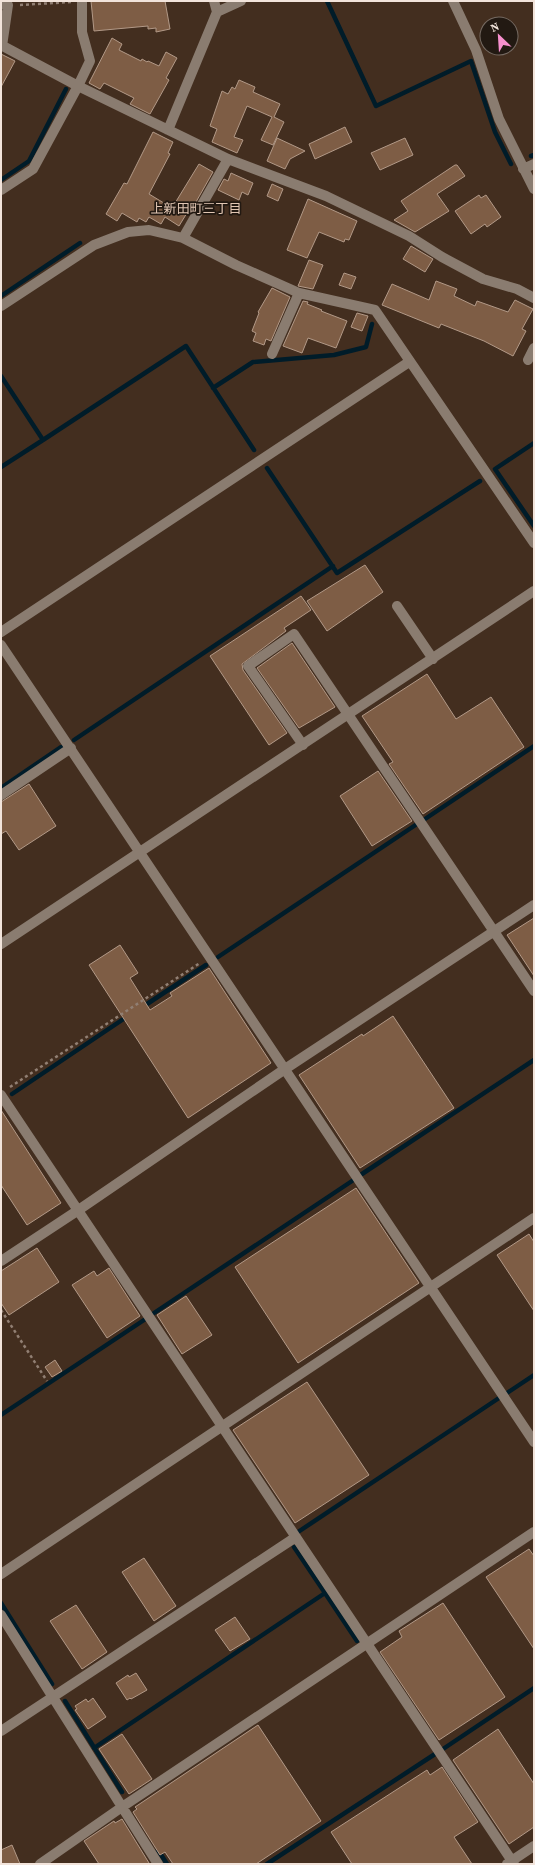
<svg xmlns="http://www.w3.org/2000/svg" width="535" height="1865" font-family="'Source Serif 4','Noto Sans JP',serif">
	<rect width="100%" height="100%" fill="#432e1f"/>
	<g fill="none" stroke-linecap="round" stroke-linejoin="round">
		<path stroke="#001c29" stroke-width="4.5" d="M327,1L376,106L471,61L495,132L511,164
			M531,156L534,155
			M1,180L29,161L66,89
			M1,296L80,243
			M1,376L43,440L186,346L254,450
			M213,388L253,362L334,355L366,347L372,324
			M534,443L495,469L534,526
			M1,467L43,440
			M267,468L337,573L480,481
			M74,740L333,566
			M1,788L61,747
			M425,819L534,746
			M218,957L417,824
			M141,1008L206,965
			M12,1094L128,1016
			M362,1174L534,1060
			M154,1313L355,1179
			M507,1393L534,1375
			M1,1415L144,1320
			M298,1532L499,1398
			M325,1593L357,1641
			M1,1603L52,1684
			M65,1701L122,1792
			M94,1748L325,1593L294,1547
			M443,1749L534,1688
			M158,1850L167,1864
			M267,1864L435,1754"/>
	</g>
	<path fill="#7e5d45" stroke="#b29987" d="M91,1H165L170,29L156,32V28L148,29V26L94,31Z
		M112,38L122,44L119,50L141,61L142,59L147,62L148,61L159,66L166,52L177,58L166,78L169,80L150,114L130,104L134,98L104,83L100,89L89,83Z
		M1,54L15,61L1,87Z
		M239,80L255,87L253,92L280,104L274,117L284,122L273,145L261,140L272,117L247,106L234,137L243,140L237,153L212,142L217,129L210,126L222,91L228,94L232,87L235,89Z
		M345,127L352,142L315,159L309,144Z
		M153,132L173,142L168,153L170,154L149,194L172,208L199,164L213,172L192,209L190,208L179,226L165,217L161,224L149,217L146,222L139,218L137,222L122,213L117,221L106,214L124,183L127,184Z
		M277,138L305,151L290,159L285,169L267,161Z
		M405,138L413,155L380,170L371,153Z
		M455,165H457L465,176L437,194L449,211L415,232L394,220L408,211L401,201Z
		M231,173L253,183L248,195L242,192L239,200L218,190L224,179L228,181Z
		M272,184L283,189L278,201L267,196Z
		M479,195L481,198L486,195L501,217L487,227L485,224L471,234L455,211Z
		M308,199L357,221L349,240L345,239L344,242L319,232L307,258L287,250Z
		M411,246L433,259L425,272L403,259Z
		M309,260L323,265L313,289L298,286Z
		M344,273L356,277L351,289L339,285Z
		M436,281L457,289L454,296L475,306L477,301L508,312L515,300L533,309L522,329L526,331L513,356L484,341L441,324L439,328L382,305L392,284L429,300Z
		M272,288L290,297L271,341L266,339L264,345L253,341L256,333L252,331L259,313L258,312Z
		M303,301L308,302L307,304L322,310L321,311L347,321L336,348L308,338L302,353L283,346Z
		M357,313L368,316L362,331L351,327Z
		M365,565L383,592L327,631L307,601Z
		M301,596L311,610L284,628L286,631L242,664L243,670L287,733L269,745L210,656Z
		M292,643L335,707L299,728L257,668Z
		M427,674L456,719L491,697L524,747L423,814L389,764L393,762L362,716Z
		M378,771L412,821L372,846L340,796Z
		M29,784L56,826L19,850L6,831L1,834V802Z
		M534,918V976L507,935Z
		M120,945L138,973L130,978L150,1010L172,996L170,993L209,968L271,1063L188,1118L89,965Z
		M393,1016L454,1108L360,1168L299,1075L362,1034L363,1036Z
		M1,1110L61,1203L27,1225L1,1185Z
		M356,1188L419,1283L298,1363L235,1267Z
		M529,1234L534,1242V1311L497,1255Z
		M37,1248L59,1282L9,1315L1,1303V1271Z
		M109,1268L140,1316L107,1338L72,1285L94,1271L97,1276Z
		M186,1296L212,1335L182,1354L157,1315Z
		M55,1360L62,1371L52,1377L45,1367Z
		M307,1382L369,1475L295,1523L233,1430Z
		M529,1549L534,1556V1649L486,1577Z
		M144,1558L176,1606L154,1621L122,1572Z
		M443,1603L505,1697L439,1740L380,1652L402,1637L399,1631Z
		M76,1605L107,1652L82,1669L50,1621Z
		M235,1617L250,1639L230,1651L215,1630Z
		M136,1673L147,1690L131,1699L130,1698L127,1700L116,1683L128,1675L129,1677Z
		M93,1698L106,1717L88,1729L75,1710L77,1709L75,1706L86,1699L88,1702Z
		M258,1725L321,1821L256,1864H173L165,1852L160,1855L133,1812L137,1809L135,1807Z
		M498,1729L534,1784V1827L509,1844L453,1760Z
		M122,1734L152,1779L129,1794L99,1749Z
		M442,1767L478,1822L454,1837L472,1864H352L331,1832L427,1770L430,1775Z
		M122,1819L149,1863L147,1864H99L84,1841L114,1821L115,1823Z
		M12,1845L20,1864H1V1850Z"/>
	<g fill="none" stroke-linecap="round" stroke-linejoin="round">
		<path stroke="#917f73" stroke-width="2.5" stroke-dasharray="3 3" stroke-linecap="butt" d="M20,5L71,2
			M10,1087L200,963
			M1,1310L47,1381"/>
		<path stroke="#8a7c70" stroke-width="10" d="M214,1L217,12
			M453,1L476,50L499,119L534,189
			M1,4L8,5L2,46
			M1,45L78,86L228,159L326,196L409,236L442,257L483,279L517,289L534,298
			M168,130L217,12L241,1
			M523,169L534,164
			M1,190L33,169L78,86L90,61L82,32V1
			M183,238L228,159
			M1,306L94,245L128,232L149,230L183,238L236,265L299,293L375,310L534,543
			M272,354L299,293
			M528,360L534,348
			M397,606L433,659
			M1,632L409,362
			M1,645L534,1442
			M303,745L248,666L294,634L534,991
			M1,795L71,748
			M1,944L534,591
			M1,1095L514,1864
			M1,1261L77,1211L285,1069L534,905
			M1,1574L534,1218
			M1,1615L158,1864
			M1,1731L296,1537
			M40,1864L122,1807L534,1532
			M507,1864L534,1846"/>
	</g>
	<g text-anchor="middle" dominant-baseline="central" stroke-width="3.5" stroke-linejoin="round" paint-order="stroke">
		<g font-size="13" fill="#e1c6b3" stroke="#221912">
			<text x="196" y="208">上新田町三丁目</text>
		</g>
	</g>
	<rect width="535" height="1865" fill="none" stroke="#f2e4db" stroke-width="4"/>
	<g transform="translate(499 36) rotate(335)"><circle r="19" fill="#221912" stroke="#756a62"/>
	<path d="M0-3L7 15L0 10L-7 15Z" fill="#f790ce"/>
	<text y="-6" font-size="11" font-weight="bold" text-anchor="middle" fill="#f2e4db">N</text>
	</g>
</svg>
